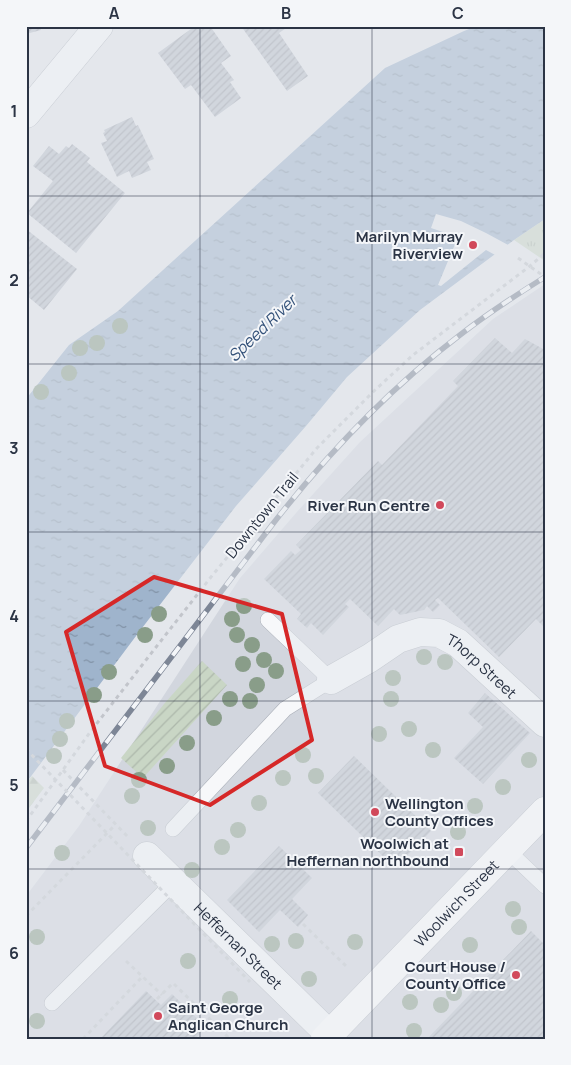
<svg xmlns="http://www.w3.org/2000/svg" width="571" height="1065" font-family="Manrope,sans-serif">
	<defs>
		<pattern id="forest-firs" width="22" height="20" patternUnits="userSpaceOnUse" patternTransform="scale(1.25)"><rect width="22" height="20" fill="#c9d6c5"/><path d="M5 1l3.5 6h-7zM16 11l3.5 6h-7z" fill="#adb8ab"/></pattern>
		<pattern id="park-tufts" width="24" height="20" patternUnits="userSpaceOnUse" patternTransform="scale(1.25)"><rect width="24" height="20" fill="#c9d6c5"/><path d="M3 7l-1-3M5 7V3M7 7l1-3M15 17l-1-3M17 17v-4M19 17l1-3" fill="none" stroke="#adb8ab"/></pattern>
		<pattern id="garden-furrows" width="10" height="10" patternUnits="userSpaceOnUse" patternTransform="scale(1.25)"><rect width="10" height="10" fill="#c9d6c5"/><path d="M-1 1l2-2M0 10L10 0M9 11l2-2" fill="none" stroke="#adb8ab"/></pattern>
		<pattern id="water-ripples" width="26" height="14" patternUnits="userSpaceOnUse" patternTransform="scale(1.25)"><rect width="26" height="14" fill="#9fb4cc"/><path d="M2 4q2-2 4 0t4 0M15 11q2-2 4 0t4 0" fill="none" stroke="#8293a7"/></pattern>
		<pattern id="building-hatch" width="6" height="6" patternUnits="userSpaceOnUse" patternTransform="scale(1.25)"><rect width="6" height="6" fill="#bbc0ca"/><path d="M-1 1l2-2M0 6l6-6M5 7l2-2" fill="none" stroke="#989da6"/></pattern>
	</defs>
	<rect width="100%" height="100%" fill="#e4e7ec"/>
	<path fill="#d2d6de" d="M545,284V1039H26V896L79,826L240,578L296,513L360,442L493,319Z"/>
	<path fill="url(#forest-firs)" d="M32,776L44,788L26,812V783Z"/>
	<path fill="url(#park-tufts)" d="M545,219V261L514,240Z"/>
	<path fill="url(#garden-furrows)" d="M202,661L227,685L143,778L121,758L164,704Z"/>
	<path fill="url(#water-ripples)" d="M477,26H545V219L514,240L420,310L347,377L306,426L236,506L139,632L26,783V399L69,345L118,311L385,68L464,31Z"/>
	<path fill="#e4e7ec" d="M436,214L461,221L486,233L510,246L497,256L486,250L441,286L438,285L458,237L431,228Z"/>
	<path fill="url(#building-hatch)" d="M26,26H40L41,30L26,34Z
		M195,26H210L231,56L221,63L234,80L230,82L241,98L215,117L191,85L185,89L158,53Z
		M241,26H289L279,33L308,76L287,91Z
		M132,117L136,126L138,125L154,159L147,162L151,170L132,178L129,171L117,177L101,143L107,141L103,133L105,132L104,130Z
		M72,144L90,158L87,162L125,193L76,253L27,213L53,181L33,166L49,146L59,154L66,146L69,148Z
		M26,229L77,269L44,310L26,295Z
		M495,338L512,353L525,339L545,350V628L536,619L499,657L438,598L435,600L440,605L433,612L427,606L424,610L400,615L394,609L378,626L350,599L345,604L349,607L323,635L311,623L307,628L297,619L301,614L264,579L291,551L295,555L301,550L296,545L378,461L382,465L458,386L453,381Z
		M485,693L530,733L483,784L454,758L483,727L468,713Z
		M354,756L431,831L395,868L318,793Z
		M279,846L312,878L292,899L308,915L298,927L280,910L259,932L227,900Z
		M531,931L545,945V1039H427Z
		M146,991L161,1005L172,994L206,1027L195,1039H100Z"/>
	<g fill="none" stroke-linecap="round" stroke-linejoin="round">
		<defs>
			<path id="service" d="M173,829L285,709L331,680L268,620
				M507,850L545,886
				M52,1003L174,882"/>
			<g id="minor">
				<path d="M26,114L99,26"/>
				<path id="s1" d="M331,680L370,658L398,639L420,632L439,633L458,643L545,723"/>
				<path id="s2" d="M147,856L329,1034"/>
			</g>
			<g id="secondary">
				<path id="s3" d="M325,1039L545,811"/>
			</g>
		</defs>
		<use href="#service" stroke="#a9aeb7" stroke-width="16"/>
		<use href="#minor" stroke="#a9aeb7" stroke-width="29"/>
		<use href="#secondary" stroke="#a9aeb7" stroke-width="29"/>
		<path stroke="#c2c5cb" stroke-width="3" stroke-dasharray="4 4" stroke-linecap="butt" d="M518,258L545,277
			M63,770L129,838
			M26,821L91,731L153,651L211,577L317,448L374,391L413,355L530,266L545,253
			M26,916L115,825
			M303,924L347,967
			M126,961L162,995
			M157,999L173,983L230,1039
			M83,1039L143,976"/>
		<use href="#service" stroke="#f7f8fa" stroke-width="15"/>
		<use href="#minor" stroke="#f7f8fa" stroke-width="28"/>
		<use href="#secondary" stroke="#fff" stroke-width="28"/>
		<defs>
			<path id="rail" d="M26,848L272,525C327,454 389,389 460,335C487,314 516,295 545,277"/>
		</defs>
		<use href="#rail" stroke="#7d8696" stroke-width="5.5"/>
		<use href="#rail" stroke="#f4f6f9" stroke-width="4" stroke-dasharray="11" stroke-linecap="butt"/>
		<path stroke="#c2c5cb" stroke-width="3" stroke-dasharray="4 4" stroke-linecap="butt" d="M26,749L250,982"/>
	</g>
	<g fill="#899d89">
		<circle cx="120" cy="326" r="8"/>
		<circle cx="97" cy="343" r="8"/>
		<circle cx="80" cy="348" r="8"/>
		<circle cx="69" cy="373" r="8"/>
		<circle cx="41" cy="392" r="8"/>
		<circle cx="244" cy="606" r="8"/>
		<circle cx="159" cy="614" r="8"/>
		<circle cx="232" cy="619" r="8"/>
		<circle cx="145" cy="635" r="8"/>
		<circle cx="237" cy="635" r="8"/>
		<circle cx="252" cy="645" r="8"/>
		<circle cx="424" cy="657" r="8"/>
		<circle cx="264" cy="660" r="8"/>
		<circle cx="445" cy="662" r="8"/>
		<circle cx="243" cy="664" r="8"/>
		<circle cx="276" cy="671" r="8"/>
		<circle cx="109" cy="672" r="8"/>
		<circle cx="393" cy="678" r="8"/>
		<circle cx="257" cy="685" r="8"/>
		<circle cx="94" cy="695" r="8"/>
		<circle cx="230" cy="699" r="8"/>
		<circle cx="391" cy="699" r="8"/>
		<circle cx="250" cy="701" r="8"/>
		<circle cx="214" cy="718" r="8"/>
		<circle cx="67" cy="721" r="8"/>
		<circle cx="409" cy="729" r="8"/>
		<circle cx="379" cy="734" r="8"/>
		<circle cx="60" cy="739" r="8"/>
		<circle cx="187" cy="743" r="8"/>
		<circle cx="433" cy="750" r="8"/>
		<circle cx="303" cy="755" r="8"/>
		<circle cx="54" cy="756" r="8"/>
		<circle cx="529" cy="760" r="8"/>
		<circle cx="167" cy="766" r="8"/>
		<circle cx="316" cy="776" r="8"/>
		<circle cx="283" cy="778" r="8"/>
		<circle cx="139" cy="780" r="8"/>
		<circle cx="503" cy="787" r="8"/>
		<circle cx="132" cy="796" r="8"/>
		<circle cx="259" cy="803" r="8"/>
		<circle cx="475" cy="806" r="8"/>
		<circle cx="148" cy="828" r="8"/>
		<circle cx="238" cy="830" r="8"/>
		<circle cx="458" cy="832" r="8"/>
		<circle cx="222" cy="847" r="8"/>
		<circle cx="62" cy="853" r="8"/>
		<circle cx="192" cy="870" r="8"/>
		<circle cx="513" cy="909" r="8"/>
		<circle cx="519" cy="927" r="8"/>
		<circle cx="37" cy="937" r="8"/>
		<circle cx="296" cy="941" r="8"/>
		<circle cx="355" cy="942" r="8"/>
		<circle cx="272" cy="944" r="8"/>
		<circle cx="470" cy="945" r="8"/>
		<circle cx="188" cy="961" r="8"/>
		<circle cx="309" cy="979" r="8"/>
		<circle cx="454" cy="993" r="8"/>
		<circle cx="230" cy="999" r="8"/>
		<circle cx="410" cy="1002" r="8"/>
		<circle cx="441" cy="1005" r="8"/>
		<circle cx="37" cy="1021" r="8"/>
		<circle cx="414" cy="1031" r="8"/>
	</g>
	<path d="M0 0H571V1065H0ZM154,577L282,614L312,740L210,805L105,766L66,632Z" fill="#e4e7ec" fill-opacity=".55" fill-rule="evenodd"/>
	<path fill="none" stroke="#d62828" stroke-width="4" stroke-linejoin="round" d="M154,577L282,614L312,740L210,805L105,766L66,632Z"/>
	<path fill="none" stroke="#2b3445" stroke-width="1" stroke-opacity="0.55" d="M200,26V1039M372,26V1039M26,196H545M26,364H545M26,532H545M26,701H545M26,869H545"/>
	<g fill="#d1495b" stroke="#f4f6f9" stroke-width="2">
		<circle cx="473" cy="245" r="5"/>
		<circle cx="440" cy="505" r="5"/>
		<circle cx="375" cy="812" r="5"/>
		<rect x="454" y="847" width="10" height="10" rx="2.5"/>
		<circle cx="516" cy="975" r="5"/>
		<circle cx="158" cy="1016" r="5"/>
	</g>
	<g text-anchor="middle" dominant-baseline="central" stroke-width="4" stroke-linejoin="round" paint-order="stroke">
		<g font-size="15" font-weight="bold" fill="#2b3445" stroke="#f4f6f9" text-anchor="end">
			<text x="463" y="236">Marilyn Murray<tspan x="463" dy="17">Riverview</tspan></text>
			<text x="430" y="505">River Run Centre</text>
			<text x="385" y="803" text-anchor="start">Wellington<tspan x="385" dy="17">County Offices</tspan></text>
			<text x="449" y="843">Woolwich at<tspan x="449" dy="17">Heffernan northbound</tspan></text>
			<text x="506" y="966">Court House /<tspan x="506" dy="17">County Office</tspan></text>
			<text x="168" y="1007" text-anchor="start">Saint George<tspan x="168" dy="17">Anglican Church</tspan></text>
		</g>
		<g font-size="15" fill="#2b3445" stroke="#f4f6f9">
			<text transform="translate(262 515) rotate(-51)">Downtown Trail</text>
			<text stroke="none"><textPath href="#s1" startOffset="175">Thorp Street</textPath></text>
			<text stroke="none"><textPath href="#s3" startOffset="189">Woolwich Street</textPath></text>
			<text stroke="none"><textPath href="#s2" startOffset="128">Heffernan Street</textPath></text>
		</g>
		<g font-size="16" font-style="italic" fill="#34527a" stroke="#f4f6f9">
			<text transform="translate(262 328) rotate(-44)">Speed River</text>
		</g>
	</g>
	<rect width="571" height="1065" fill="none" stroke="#f4f6f9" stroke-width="55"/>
	<rect x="28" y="28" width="516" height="1010" fill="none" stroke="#2b3445" stroke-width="2"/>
	<g font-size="16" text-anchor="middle" font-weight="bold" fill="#2b3445">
		<text x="114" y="19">A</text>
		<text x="286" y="19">B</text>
		<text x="458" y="19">C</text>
		<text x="14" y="117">1</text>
		<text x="14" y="286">2</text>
		<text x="14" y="454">3</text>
		<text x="14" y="622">4</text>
		<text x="14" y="791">5</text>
		<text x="14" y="959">6</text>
	</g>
</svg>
